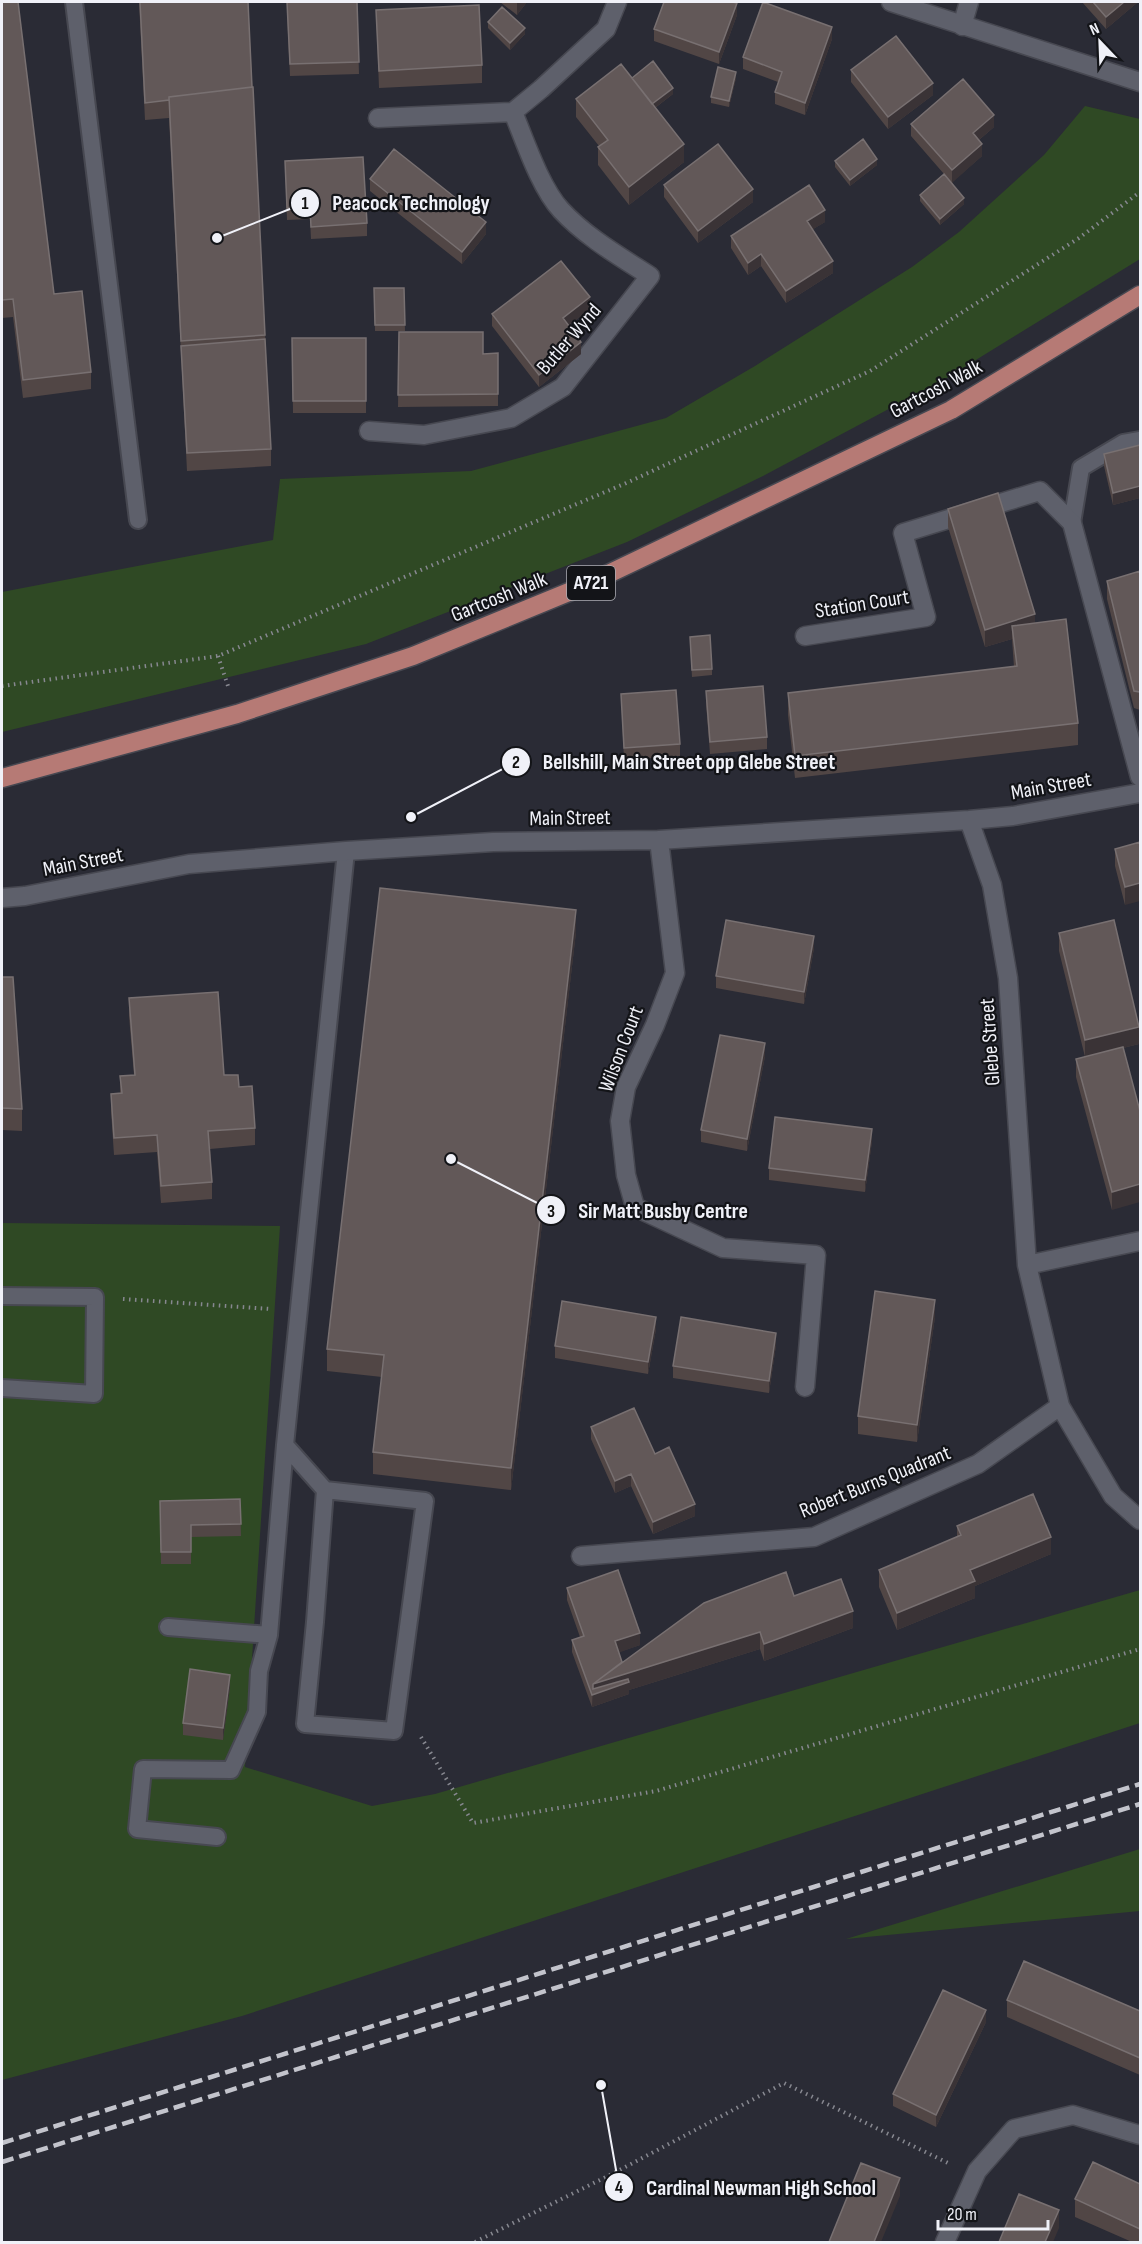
<svg xmlns="http://www.w3.org/2000/svg" width="1142" height="2244" font-family="'Sofia Sans Condensed',sans-serif">
	<rect width="100%" height="100%" fill="#2a2b35"/>
	<path fill="#2f4924" d="M1085,106L1140,119V259L945,379L763,476L627,542L366,644L2,732V592L273,540L280,479L471,471L666,418L755,366L912,267L959,232L1044,155Z
		M2,1223L280,1226L245,1767L372,1806L435,1794L1140,1590V1723L242,2016L2,2080Z
		M1140,1849V1911L846,1939Z"/>
	<g fill="none" stroke-linecap="round" stroke-linejoin="round">
		<defs>
			<path id="lane" d="M74,2L138,520
				M1072,523L1081,468L1123,443L1140,440
				M2,1296L95,1297L94,1394L2,1388
				M285,1445L325,1490L425,1501L394,1731L305,1724L315,1622L325,1490
				M168,1627L269,1635L285,1445L346,851
				M217,1837L137,1829L143,1769L231,1770L257,1712L259,1671L269,1635"/>
			<path id="street" d="M891,2L1140,82
				M962,26L969,2
				M378,118L513,112
				M369,431L424,435L511,418L563,387L650,276C619,256 586,237 561,210C540,187 525,141 513,112L541,89L606,29L617,2
				M805,636L926,617L903,533L1040,491L1072,523L1140,777
				M969,820L992,885L1008,978L1027,1265L1060,1406L1113,1496L1140,1520
				M659,840L675,973L655,1025L626,1087L620,1121L626,1175L635,1207L723,1248L816,1255L805,1387
				M2,898L25,896L189,864L346,851L493,842L659,840L969,820L1013,816L1140,793
				M1027,1265L1140,1241
				M581,1556L814,1537L978,1464L1060,1406
				M945,2242L977,2171L1014,2129L1073,2115L1140,2135"/>
			<path id="primary" d="M2,778L237,714L413,656L581,587L951,410L1140,295"/>
		</defs>
		<use href="#lane" stroke="#474851" stroke-width="20"/>
		<use href="#street" stroke="#474851" stroke-width="21"/>
		<use href="#primary" stroke="#474851" stroke-width="21"/>
		<path stroke="#878890" stroke-width="4" stroke-dasharray="1.5 4.5" stroke-linecap="butt" d="M218,656L229,689
			M2,686L218,656L624,484L870,371L1079,238L1140,192
			M123,1299L271,1309
			M421,1737L473,1823L656,1791L1140,1649
			M475,2242L614,2173L784,2083L950,2164"/>
		<use href="#lane" stroke="#5e606b" stroke-width="16"/>
		<use href="#street" stroke="#5e606b" stroke-width="18"/>
		<use href="#primary" stroke="#b67a75" stroke-width="18"/>
		<path stroke="#c3c4cc" stroke-width="4.5" stroke-dasharray="12 6" stroke-linecap="butt" d="M2,2143L1140,1784
			M2,2162L1140,1804"/>
	</g>
	<path fill="#514645" d="M2,2L54,294L91,372V389L23,398L13,317L2,318Z
		M139,2H248L271,449V466L187,471L169,118L145,120Z
		M357,2L359,74L290,76L287,14Z
		M500,2H527L517,15Z
		M1082,2H1138L1106,29Z
		M376,10L482,65V83L379,88Z
		M737,15L719,64L654,41V29Z
		M488,22L525,34L510,50L488,28Z
		M832,39L805,115L775,104V92L778,82L743,69V57Z
		M851,70L933,95L888,129L851,82Z
		M736,78L729,107L711,103V97Z
		M673,94L655,108L684,162L629,205L598,165V147L599,146L576,117V99Z
		M911,124L994,127L979,140L982,156L952,182L964,204L940,225L920,201V195L944,174L911,136Z
		M285,161L367,223V236L311,239L310,219L287,220Z
		M835,161L877,165L850,186L835,167Z
		M370,179L486,234L462,264L370,191Z
		M664,185L753,202L698,243L664,197Z
		M825,222L813,229L833,273L786,303L761,266L748,275L731,248V236Z
		M374,288H404L405,331H375Z
		M590,309L569,325L581,354L539,387L492,326V314Z
		M399,332L483,354L498,353V406L398,407Z
		M292,338H366V413H293Z
		M1140,445V498L1113,505L1104,466V454Z
		M948,509L1035,623L1078,723V745L795,778L788,715V693L1014,667L1012,639L985,647L948,527Z
		M1140,571V710L1134,708L1107,599V581Z
		M690,643L712,669V675L692,677Z
		M706,691L767,737V749L710,754L706,703Z
		M621,694L680,744V756L624,760Z
		M1140,842L1125,905L1115,866V849Z
		M576,932L511,1490L373,1474V1452L382,1377L327,1371V1349Z
		M1059,933L1139,1044L1123,1048L1112,1210L1076,1077V1059L1085,1057L1059,951Z
		M814,948L804,1004L716,988V976Z
		M2,977L22,1109V1131L2,1130Z
		M129,998L239,1087L255,1128V1145L210,1149L212,1182V1199L161,1203L157,1152L114,1155L111,1111V1094L120,1093V1076L134,1075L129,1016Z
		M765,1056L747,1151L701,1142V1130Z
		M872,1141L865,1192L769,1180V1168Z
		M935,1317L917,1442L858,1434V1416Z
		M656,1329L648,1374L555,1358V1346Z
		M776,1345L769,1393L673,1378V1366Z
		M591,1427L695,1516L653,1534L631,1486L615,1493L591,1439Z
		M240,1499L241,1536L191,1537V1564H161L160,1501Z
		M957,1526L1051,1554L975,1586V1598L897,1630L879,1587V1570L957,1537Z
		M567,1588L640,1645L619,1652L622,1662L794,1596L853,1628L764,1661L760,1649L629,1690V1694L592,1707L572,1652V1640L580,1637L567,1600Z
		M230,1687L223,1740L183,1735V1723Z
		M1007,2000L1140,2011V2075L1007,2017Z
		M986,2022L936,2127L893,2106V2094Z
		M1140,2184V2242H1132L1075,2217V2199Z"/>
	<path fill="#3a3336" d="M517,2H527L517,15Z
		M1124,2H1138L1106,29V17Z
		M737,3V15L719,64V52Z
		M832,27V39L805,115V103Z
		M525,28V34L510,50V43Z
		M736,72V78L729,107V101Z
		M933,83V95L888,129V117Z
		M673,88V94L652,110V104Z
		M994,115V127L973,145V133Z
		M684,144V162L629,205V187Z
		M982,144V156L952,183V170Z
		M877,159V165L850,186V180Z
		M753,189V202L698,243V231Z
		M964,198V204L940,225V219Z
		M825,210V222L807,233V221Z
		M486,222V234L462,264V252Z
		M761,254V266L748,275V263Z
		M833,261V273L786,303V291Z
		M590,297V309L563,330V318Z
		M581,342V354L539,387V375Z
		M1140,486V498L1113,505V493Z
		M1035,614V632L1012,626V639L985,647V630Z
		M1140,883V901L1125,905V887Z
		M576,910V932L511,1490V1468Z
		M814,936V948L804,1004V992Z
		M1139,1027V1044L1085,1057V1040Z
		M765,1043V1056L747,1151V1139Z
		M872,1129V1141L865,1192V1180Z
		M1140,1184V1202L1112,1210V1192Z
		M935,1300V1317L917,1442V1425Z
		M656,1317V1329L648,1374V1362Z
		M776,1333V1345L769,1393V1381Z
		M631,1474V1486L615,1493V1481Z
		M695,1504V1516L653,1534V1522Z
		M1051,1537V1554L975,1586V1598L897,1630V1613L970,1570Z
		M853,1611V1628L764,1661V1644Z
		M760,1632V1649L629,1690V1694L592,1707L593,1684Z
		M640,1633V1645L615,1654V1641Z
		M230,1675V1687L223,1740V1728Z
		M986,2010V2022L936,2127V2115Z
		M900,2178V2196L881,2242H874Z
		M1059,2210V2228L1053,2242H1045Z"/>
	<path fill="#625858" stroke="#787071" stroke-width="1.5" d="M2,2H18L54,294L82,291L91,372L23,380L13,299L2,300Z
		M140,2H248L252,87L169,97V100L145,103Z
		M287,2H357L359,62L290,64Z
		M664,2H732L737,3L719,52L654,29Z
		M763,2L832,27L805,103L775,92L782,72L743,57Z
		M1093,2H1124L1106,17Z
		M479,5L482,65L379,71L376,10Z
		M502,7L525,28L510,43L488,22Z
		M896,36L933,83L888,117L851,70Z
		M653,61L673,88L652,104L632,78Z
		M621,64L684,144L629,187L598,147L608,140L576,99Z
		M718,67L736,72L729,101L711,97Z
		M963,79L994,115L973,133L982,144L952,170L911,124Z
		M253,87L265,335L181,341L169,97Z
		M863,139L877,159L850,180L835,161Z
		M718,144L753,189L698,231L664,185Z
		M394,149L486,222L462,252L370,179Z
		M363,157L367,223L311,227L310,207L287,208L285,161Z
		M944,174L964,198L940,219L920,195Z
		M809,185L825,210L807,221L833,261L786,291L761,254L748,263L731,236Z
		M561,261L590,297L563,318L581,342L539,375L492,314Z
		M374,288H404L405,325H375Z
		M399,332H483V354L498,353V394L398,395Z
		M292,338H366V401H293Z
		M265,339L271,449L187,453L181,346Z
		M1140,445V486L1113,493L1104,454Z
		M998,493L1035,614L985,630L948,509Z
		M1140,571V692L1134,691L1107,581Z
		M1066,619L1078,723L795,756L788,693L1017,666L1012,626Z
		M710,635L712,669L692,670L690,637Z
		M763,686L767,737L710,742L706,691Z
		M676,690L680,744L624,748L621,694Z
		M1140,842V883L1125,887L1115,849Z
		M380,888L576,910L511,1468L373,1452L384,1355L327,1349Z
		M726,920L814,936L804,992L716,976Z
		M1114,920L1139,1027L1085,1040L1059,933Z
		M2,977H13L22,1109L2,1108Z
		M218,992L224,1075H238L239,1087L252,1086L255,1128L208,1131L212,1182L161,1186L157,1135L114,1138L111,1094L122,1093L120,1076L135,1075L129,998Z
		M720,1035L765,1043L747,1139L701,1130Z
		M1123,1047L1140,1111V1184L1112,1192L1076,1059Z
		M775,1117L872,1129L865,1180L769,1168Z
		M875,1291L935,1300L917,1425L858,1416Z
		M562,1301L656,1317L648,1362L555,1346Z
		M681,1317L776,1333L769,1381L673,1366Z
		M634,1408L655,1454L669,1447L695,1504L653,1522L631,1474L615,1481L591,1427Z
		M1033,1494L1051,1537L970,1570L975,1581L897,1613L879,1570L961,1535L957,1526Z
		M240,1499L241,1524L191,1525V1552H161L160,1501Z
		M618,1570L640,1633L615,1641L622,1662L593,1684V1689L628,1679L629,1682L592,1695L572,1640L584,1636L567,1588Z
		M786,1572L794,1596L841,1579L853,1611L764,1644L760,1632L593,1684L704,1603Z
		M190,1669L230,1675L223,1728L183,1723Z
		M1024,1961L1140,2011V2058L1007,2000Z
		M943,1990L986,2010L936,2115L893,2094Z
		M1093,2162L1140,2184V2229L1075,2199Z
		M861,2163L900,2178L874,2242H829Z
		M1019,2194L1059,2210L1045,2242H999Z"/>
	<g text-anchor="middle" dominant-baseline="central" stroke-width="4.5" stroke-linejoin="round" paint-order="stroke">
		<rect fill="#131418" stroke="#aeafb5" stroke-width="1.5" x="567" y="566" width="48" height="34" rx="4.5"/>
		<g font-size="20" font-weight="bold" fill="#f0f1f8">
			<text x="591" y="583">A721</text>
		</g>
		<g font-size="21" fill="#f0f1f8" stroke="#131418">
			<text transform="translate(569 339) rotate(-49)">Butler Wynd</text>
			<text transform="translate(936 389) rotate(-28)">Gartcosh Walk</text>
			<text transform="translate(499 597) rotate(-22)">Gartcosh Walk</text>
			<text transform="translate(862 604) rotate(-9)">Station Court</text>
			<text transform="translate(1051 786) rotate(-10)">Main Street</text>
			<text transform="translate(570 818) rotate(-1)">Main Street</text>
			<text transform="translate(83 862) rotate(-11)">Main Street</text>
			<text transform="translate(990 1042) rotate(-94)">Glebe Street</text>
			<text transform="translate(621 1049) rotate(-69)">Wilson Court</text>
			<text transform="translate(875 1482) rotate(-22)">Robert Burns Quadrant</text>
		</g>
	</g>
	<path fill="none" stroke="#f0f1f8" stroke-width="2" d="M217 238L305 203M411 817L516 762M451 1159L551 1210M601 2085L619 2187"/>
	<g fill="#f0f1f8" stroke="#131418" stroke-width="2">
		<circle cx="217" cy="238" r="6"/>
		<circle cx="411" cy="817" r="6"/>
		<circle cx="451" cy="1159" r="6"/>
		<circle cx="601" cy="2085" r="6"/>
		<circle cx="305" cy="203" r="15"/>
		<circle cx="516" cy="762" r="15"/>
		<circle cx="551" cy="1210" r="15"/>
		<circle cx="619" cy="2187" r="15"/>
	</g>
	<g font-size="18" text-anchor="middle" font-weight="bold" fill="#111">
		<text x="305" y="209">1</text>
		<text x="516" y="768">2</text>
		<text x="551" y="1217">3</text>
		<text x="619" y="2193">4</text>
	</g>
	<g font-size="22" text-anchor="middle" font-weight="bold" fill="#f0f1f8" stroke="#131418" stroke-width="4.5" stroke-linejoin="round" paint-order="stroke">
		<text x="411" y="210">Peacock Technology</text>
		<text x="689" y="769">Bellshill, Main Street opp Glebe Street</text>
		<text x="663" y="1218">Sir Matt Busby Centre</text>
		<text x="761" y="2195">Cardinal Newman High School</text>
	</g>
	<rect width="1142" height="2244" fill="none" stroke="#f0f1f8" stroke-width="6"/>
	<g transform="translate(1100 42) rotate(337)" stroke="#131418" stroke-width="4.5" paint-order="stroke">
	<path d="M0-4.5L10 22L0 15L-10 22Z" fill="#f0f1f8"/>
	<text y="-9" font-size="16" font-weight="bold" text-anchor="middle" fill="#f0f1f8">N</text>
	</g>
	<path d="M938 2220v9h110v-9" fill="none" stroke="#f0f1f8" stroke-width="3"/>
	<text x="947" y="2220" font-size="18" fill="#f0f1f8" stroke="#131418" stroke-width="4.5" paint-order="stroke">20 m</text>
</svg>
